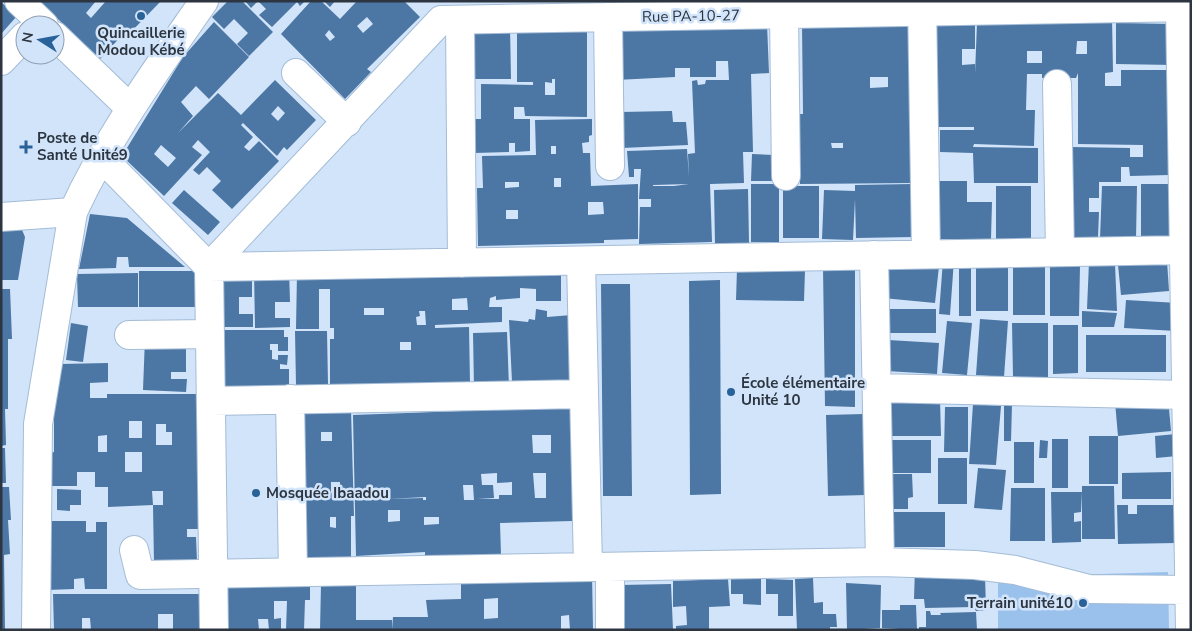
<svg xmlns="http://www.w3.org/2000/svg" width="1192" height="631" font-family="'Nunito Sans',sans-serif">
	<rect width="100%" height="100%" fill="#d1e4fa"/>
	<path fill="#9ac1ec" d="M1168,572L1169,630H998V577Z"/>
	<path fill="#4c76a4" fill-rule="evenodd" d="M39,1H96L86,13L91,18L106,1H161L129,34L127,30L100,59Z
		M228,1H242L273,32L249,56L237,44L248,33L234,19L224,29L212,17Z
		M245,1H258L251,8Z
		M258,1H305L300,6L297,2L272,27L259,15L266,9Z
		M311,1H321L340,19L357,1H404L420,17L367,69L371,72L345,99L281,34ZM367,17L373,24L363,33L357,26ZM329,30L335,37L330,41L325,35Z
		M324,1H335L330,7Z
		M1,2L17,16L1,34Z
		M937,18H975V49H962V65L975,64V74L977,23L1112,18L1113,72L1105,73V86H1121V70H1173L1169,175L1130,176L1129,167H1121V182H1099V198H1089V212H1099L1098,237H1063L1070,147L1130,148V157H1143V145L1078,144V73L1076,78H1042V74H1027L1026,110H1035L1034,146L974,144L973,147L1038,148V183H974L973,153L940,152V130H974V127H936ZM1077,41H1087V54H1076ZM1027,51H1042V63H1027Z
		M910,20L912,183L800,184L799,114H803L802,24ZM870,77H888V87L870,88ZM831,143H843V148H832Z
		M214,22L249,57L209,99L196,86L181,102L193,116L178,133L218,93L241,115L275,80L316,120L287,150L284,147L277,156L243,123L241,125L253,137L244,147L249,151L259,141L279,161L232,209L212,190L221,181L207,167L199,175L193,170L210,152L198,140L192,147L202,155L164,196L122,156L183,57ZM278,106L285,113L278,121L271,114ZM161,145L176,158L168,167L154,154Z
		M614,22L767,24L769,73L751,74L753,152H743L744,183L710,184L712,242L639,244L640,207H651V199H639L641,169H634V177H629L627,151L687,149L689,177L688,154L695,153L692,81L697,80L698,85L705,84L706,80H729L728,61H716V77H690V68H675V77L616,80ZM689,184L674,186H653V185Z
		M1116,23L1173,24V65L1116,64Z
		M473,27H510L511,79H474Z
		M517,28L587,29V117L525,116L524,107H514V119H530V151L515,152V143H509V152L474,153V119H481V84L533,85V82H517ZM552,79H555V95H545V82L552,83Z
		M672,111L673,122H686L688,145L622,148L621,112Z
		M592,119V135L589,136V142L582,143L583,153H590L591,186L638,184V239L604,240V243L478,246L477,188H483L482,156L536,155L535,120ZM551,146H556V154H551ZM554,178H561V187H554ZM505,182H519V187L505,188ZM588,202H603L604,214L588,215ZM506,210H518V219H506Z
		M752,154L773,155L772,181H751Z
		M939,181H967V202H992L991,239H939Z
		M751,184H779V242H751Z
		M912,184L913,237L856,238L855,199L853,240L822,239L824,190L855,191V185Z
		M1141,184H1175V236H1141Z
		M783,186H819V238H783Z
		M996,186H1031V240H996Z
		M1102,186H1137L1136,239H1100Z
		M748,189L749,243L715,244L714,190Z
		M184,190L220,222L208,235L172,203Z
		M90,214L127,218L185,267H129L128,257H117L116,268L79,269Z
		M1,224L20,225L25,237L18,280H1Z
		M943,260H954L950,315L939,314Z
		M976,260H1008V311H976Z
		M887,261L939,266L935,303L883,298Z
		M1167,261L1169,291L1121,295L1118,265Z
		M1089,262L1115,264L1117,311L1087,309Z
		M959,263H971V316H959Z
		M561,264V301H536V289L520,288V298L496,300V296L490,298L489,307H502V322L435,325V328L469,327L470,384L330,387V339H334V328H330V289H319V329H296L297,273ZM467,298L468,310H452V299ZM364,308H384V315H364ZM419,311H425L426,325H417L416,317L420,316ZM400,342H411V350H400Z
		M1013,265H1045V315H1013Z
		M1080,266L1079,316H1050V267Z
		M823,267L855,269V407L825,406Z
		M737,269L805,270L804,301L736,300Z
		M254,270H289L290,302H275V318H290V327L255,328Z
		M139,271H196V307H139Z
		M138,273V307H78L77,274Z
		M217,274H252V297H239V314H253V327H217Z
		M720,280L721,494L690,495L689,281Z
		M601,284H630L632,496H603Z
		M1,289H10L12,339H8V409H5L6,445L1,446Z
		M1126,300L1178,303L1176,331L1124,328Z
		M536,309L547,311V317L572,315L569,382H512L509,320L528,322L529,319L535,320Z
		M882,309H936V333H882Z
		M1082,311L1117,313L1114,327H1082Z
		M980,319L1008,321L1004,377L976,375Z
		M947,321L972,323L967,375L942,373Z
		M71,323L88,326L83,362L66,360Z
		M1012,323H1048V377H1013Z
		M1053,325H1078V373L1053,374Z
		M219,330H284V337H288V351H278V344H270V350H272V359L278,360V355H288L287,365L280,364V369H289V386H219Z
		M295,331H327L328,385H296Z
		M507,332L509,388H474L473,333Z
		M1086,335H1166V372H1086Z
		M186,337V372H171V379H187L186,392L143,390L145,338Z
		M888,340L939,343L937,374L886,371Z
		M108,363V382L90,383V398H107V394H198L201,529H187V537H196L197,561L154,562L153,505L108,507V487H95V472H77V486H50V453L54,452V416L61,364ZM129,421H142V438H129ZM156,424H166V432H172V445H156ZM107,435V452H98V436ZM125,452H142V472H125ZM152,491H163V505H153Z
		M1168,398L1171,431L1118,436L1115,402Z
		M883,399H940L941,436H883Z
		M973,404L1001,406L996,465L969,464Z
		M1004,404H1012L1011,441H1004Z
		M572,407V521L500,523L501,555L425,559V552L356,556L353,415ZM532,435H551V453H533ZM497,473V483L512,482V495H499V499H477L494,498L493,485H482L481,474ZM533,473H546V498H535ZM463,485H473L474,500H464ZM426,497V500H423V498L387,499ZM388,510H400V521L388,522ZM424,517H439V524L424,525Z
		M945,407H968V452H944Z
		M351,410L354,516H351V557H297L296,412ZM321,432H332V441H321ZM331,482H340V492L331,493ZM330,517H336V528L330,527Z
		M864,414L866,495L828,496L826,415Z
		M1176,434L1177,456L1156,458L1155,436Z
		M1089,436H1118V484H1089Z
		M1052,439H1068V488H1052Z
		M884,440H931V473H884Z
		M1040,440L1048,441L1047,458H1039Z
		M1014,442H1034V483H1014Z
		M1,448H5L6,483H1Z
		M938,458H967V504H938Z
		M978,468L1006,470L1002,510L974,508Z
		M1171,472V499H1122V473Z
		M884,474H912L913,497L908,498V509H885Z
		M1082,486H1114L1115,539H1082Z
		M1,487H9L11,520H8L10,554L4,555L5,630H1Z
		M1011,488H1045V541H1010Z
		M57,489L81,490V505H70V511L57,510Z
		M1051,492H1082L1081,512L1074,513V522L1081,521V542L1052,543Z
		M1117,505H1128V514H1137V505H1175L1176,543L1118,544Z
		M893,512H945V547H893Z
		M47,521H86V532H96V522H107V589H85L84,578L74,579V589L47,590Z
		M915,568L985,575L986,610L976,611L974,607L925,608L924,599H914Z
		M592,574L593,630H570L569,615L561,616V630H535V616V630H392L393,617H428L426,600L461,599V576H497V583H534V576ZM498,598V618L484,619V599Z
		M813,578L814,603L823,602V614H836L837,627H830V630H797L795,579Z
		M728,579L730,606L709,607V630H676V626L687,625L686,606L673,607V581Z
		M731,579H761V605L743,604V594H731Z
		M766,579L793,580V616H778V594H766Z
		M846,583L881,585L880,628L847,630Z
		M226,584L310,585V600H305L304,630H286L287,601H274V619L281,618V630H269L268,619H258L259,630H227Z
		M671,584L673,630H620L621,585Z
		M321,585H356V620H392V630H320Z
		M53,594H202V630H173V614H158V630H91L90,618H82V630H54Z
		M900,605H916L917,630L882,628V610H900Z
		M926,611H930L931,615H941L940,613L976,612L977,630H919V627H926Z"/>
	<g fill="none" stroke-linecap="round" stroke-linejoin="round">
		<defs>
			<path id="street" d="M19,1L44,25
				M922,1L926,254
				M1180,7L1190,630
				M784,14L786,176
				M608,17L610,166
				M460,20L462,263
				M55,36L130,108
				M1,61L25,36
				M296,73L347,122
				M1057,84L1060,252
				M101,157L209,267L214,630
				M1,217L73,212
				M874,255L880,562
				M581,261L588,567
				M209,267L441,20L1191,7
				M209,267L1184,250
				M129,335L210,334
				M877,388L1187,395
				M290,399L293,572
				M211,401L584,394
				M134,550L140,575L880,562L975,565L1015,570L1089,589L1191,590
				M610,567V630"/>
			<path id="secondary" d="M36,630L38,424L73,212C108,136 157,69 204,1"/>
		</defs>
		<use href="#street" stroke="#a4bcd6" stroke-width="30"/>
		<use href="#secondary" stroke="#a4bcd6" stroke-width="30"/>
		<use href="#street" stroke="#fff" stroke-width="28"/>
		<use href="#secondary" stroke="#fff" stroke-width="28"/>
	</g>
	<g fill="#296199" stroke="#d1e4fa" stroke-width="2">
		<circle cx="141" cy="16" r="5"/>
		<path d="M23.5 139.5h5v5h5v5h-5v5h-5v-5h-5v-5h5z"/>
		<circle cx="731" cy="392" r="5"/>
		<circle cx="256" cy="493" r="5"/>
		<circle cx="1083" cy="603" r="5"/>
	</g>
	<g text-anchor="middle" dominant-baseline="central" stroke-width="5" stroke-linejoin="round" paint-order="stroke">
		<g font-size="15" fill="#2c3540" stroke="#d1e4fa">
			<text transform="translate(691 16) rotate(-1)">Rue PA-10-27</text>
		</g>
		<g font-size="15" font-weight="bold" fill="#2c3540" stroke="#d1e4fa" text-anchor="start">
			<text x="141" y="33" text-anchor="middle">Quincaillerie<tspan x="141" dy="17">Modou Kébé</tspan></text>
			<text x="37" y="138">Poste de<tspan x="37" dy="17">Santé Unité9</tspan></text>
			<text x="741" y="383">École élémentaire<tspan x="741" dy="17">Unité 10</tspan></text>
			<text x="266" y="493">Mosquée Ibaadou</text>
			<text x="1073" y="603" text-anchor="end">Terrain unité10</text>
		</g>
	</g>
	<rect width="1192" height="631" fill="none" stroke="#2c3540" stroke-width="5"/>
	<g transform="translate(40 40) rotate(281)"><circle r="24" fill="#d1e4fa" stroke="#8f9eb0"/>
	<path d="M0-4L9 19L0 12L-9 19Z" fill="#296199"/>
	<text y="-8" font-size="14" font-weight="bold" text-anchor="middle" fill="#2c3540">N</text>
	</g>
</svg>
